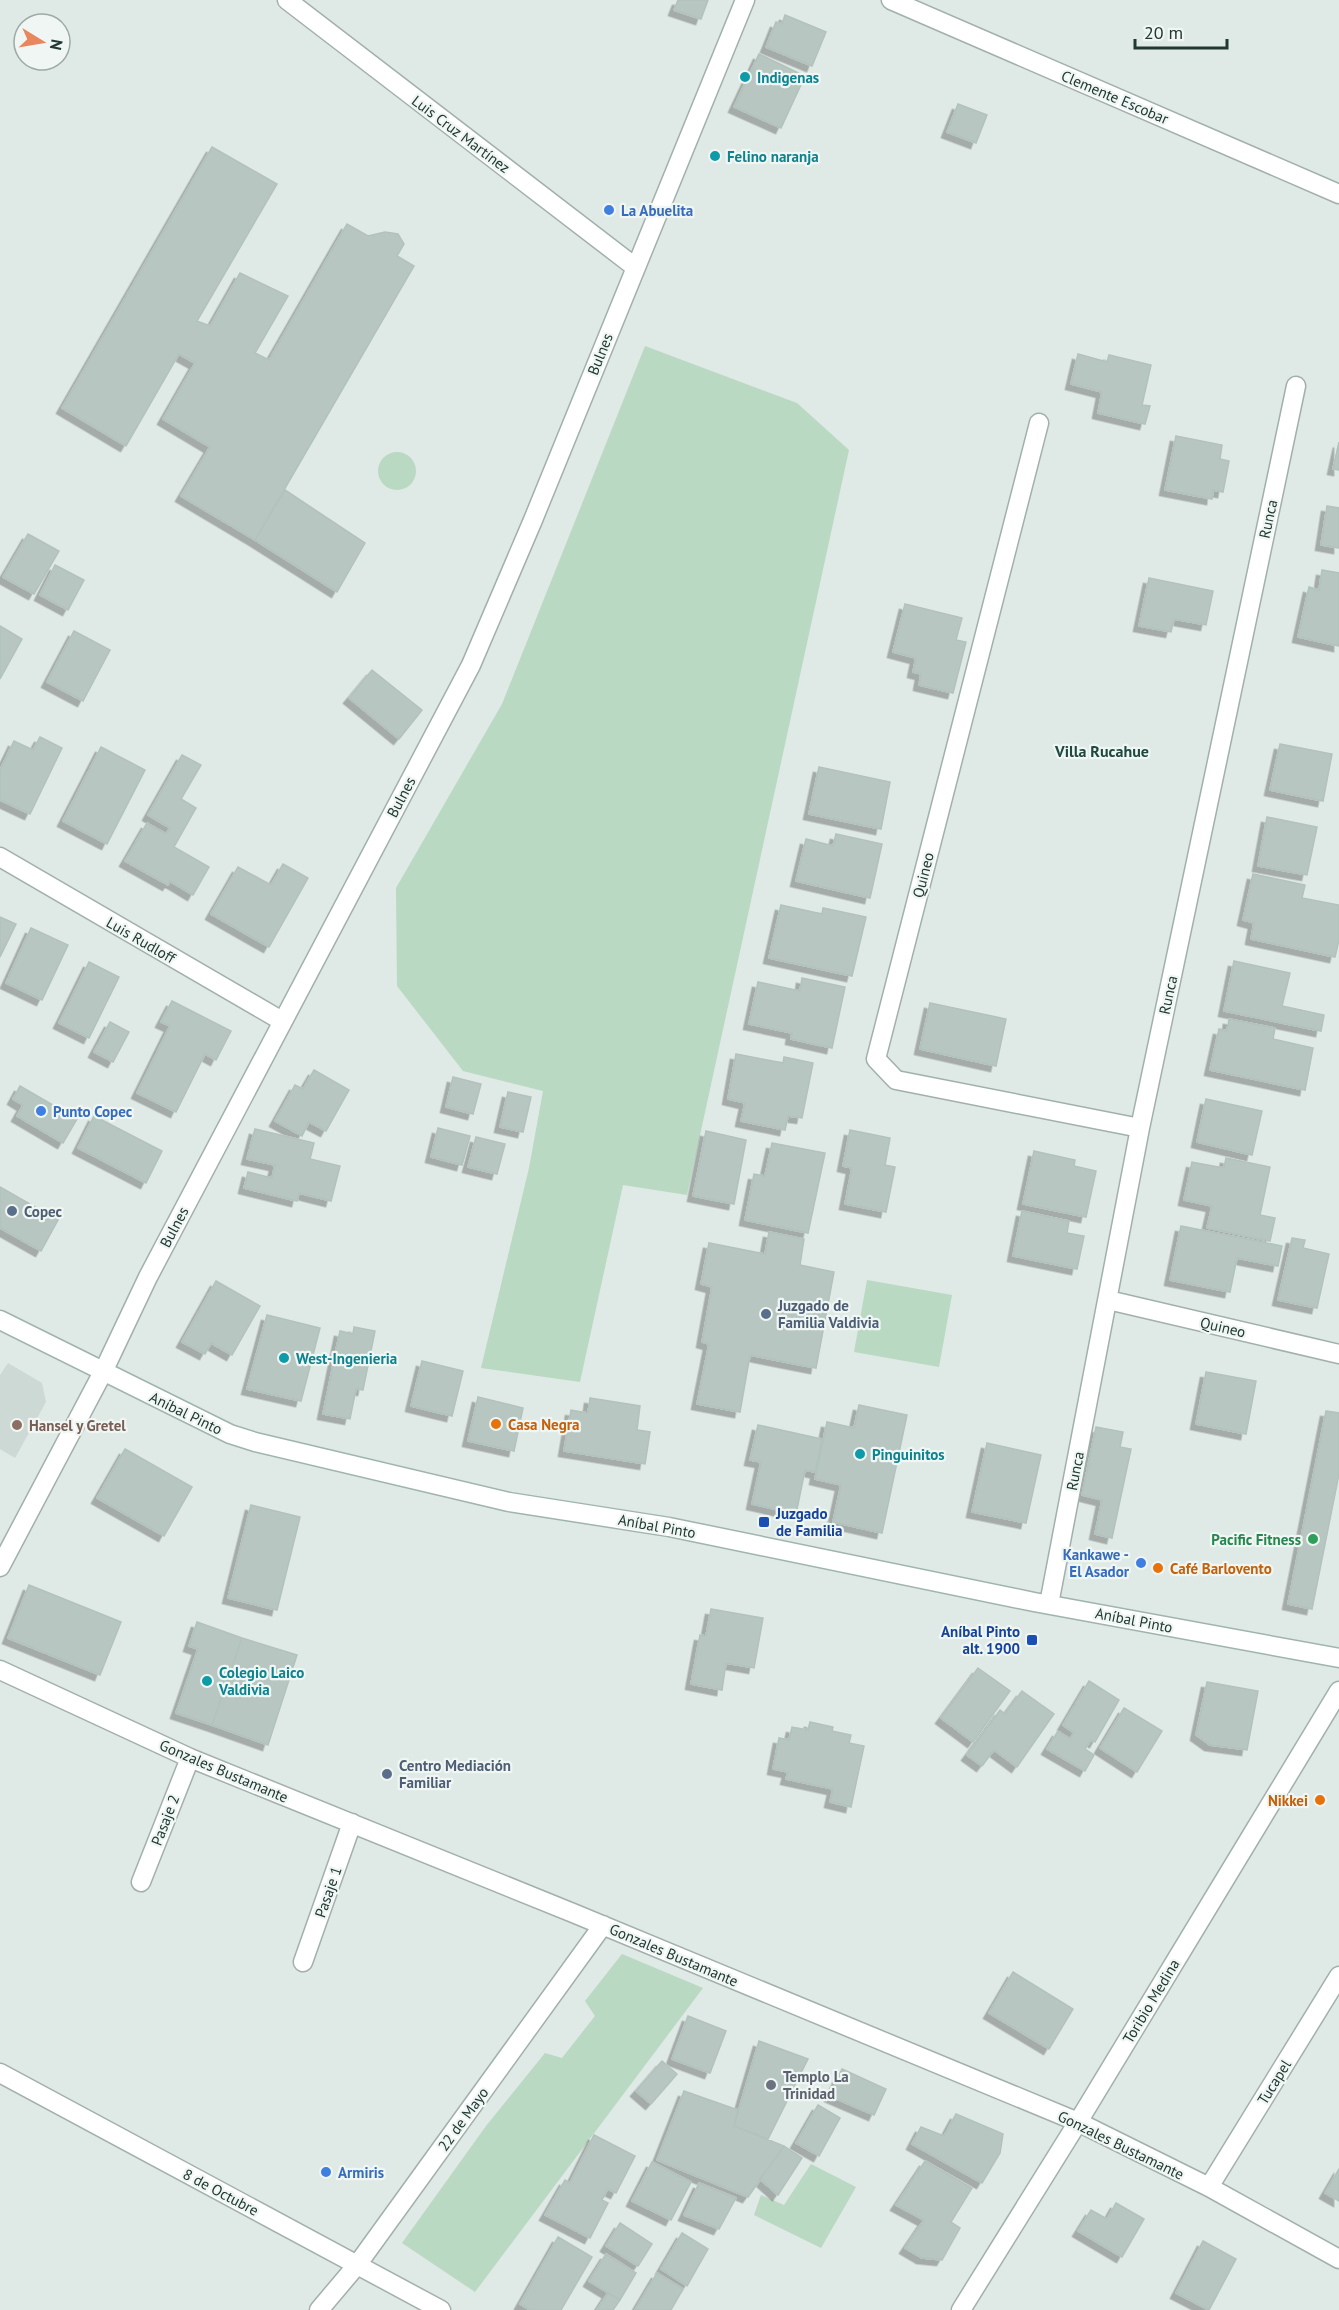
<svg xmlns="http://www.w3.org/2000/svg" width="1339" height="2310" font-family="'PT Sans',sans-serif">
	<defs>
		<filter id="shadow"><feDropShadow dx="-5.5" dy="5.5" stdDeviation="0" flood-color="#0004"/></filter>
	</defs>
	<rect width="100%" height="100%" fill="#dfe9e5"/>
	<path fill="#cdd9d4" d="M8,1363L42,1383L46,1402L15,1458L0,1449V1375Z"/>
	<path fill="#b9d9c3" d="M645,346L797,403L849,450L687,1195L623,1185L580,1382L481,1368L529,1168L543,1091L463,1071L397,986L396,888L502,704Z
		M378 471a19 19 0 1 1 38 0a19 19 0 1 1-38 0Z
		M867,1280L952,1295L939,1367L854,1352Z
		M622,1954L703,1988L475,2292L402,2243L486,2126L545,2053L562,2058L595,2016L585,2001Z
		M811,2164L856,2187L821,2248L754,2215L761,2195L784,2205Z"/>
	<path fill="#b7c6c1" stroke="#b2c2bc" stroke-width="1.5" filter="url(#shadow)" d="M678,0H708L701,19L674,10Z
		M785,15L826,32L812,66L766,47L776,22L782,24Z
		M759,54L805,76L781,128L734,107Z
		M958,104L987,115L976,143L947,132Z
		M212,147L277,184L197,321L210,326L240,273L288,296L255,353L269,360L347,224L368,236L385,232L398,234L404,244L397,256L414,266L255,540L181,496L210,447L163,419L195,363L179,354L126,446L62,408Z
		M1078,354L1107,362L1109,355L1151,365L1142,405L1150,406L1145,424L1098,413L1102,392L1071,384Z
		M1176,436L1222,445L1220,459L1229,461L1223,492L1213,490L1212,499L1165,490Z
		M1339,442V470L1333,469Z
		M285,490L365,543L337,592L255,540Z
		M1327,506L1339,508V548L1321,545Z
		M28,534L59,551L34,594L3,577Z
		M55,565L84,580L68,610L40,595Z
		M1322,570L1339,573V646L1298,637L1309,587L1319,590Z
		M1149,578L1213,591L1206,625L1174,619L1171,632L1139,626Z
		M905,604L962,618L956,640L966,642L953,693L919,685L921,674L913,672L916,658L893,652Z
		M0,626L22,639L0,679Z
		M74,631L110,650L83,701L47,682Z
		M372,670L422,710L399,739L349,698Z
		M40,737L62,748L30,814L0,800V770L14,741L33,750Z
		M1280,744L1332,754L1323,801L1270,790Z
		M101,747L145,770L107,844L63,821Z
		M182,755L201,765L181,799L196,808L174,847L209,867L193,895L170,881L168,885L125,861L147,823L166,834L170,828L148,815Z
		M819,767L890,782L881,829L809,814Z
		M1267,817L1317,827L1307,875L1258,866Z
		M836,834L882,844L870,898L796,881L806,839L833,846Z
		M283,864L308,878L269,947L211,914L238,867L271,885Z
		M1253,874L1305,885L1302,898L1339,905V940L1335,957L1251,939L1254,923L1243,920Z
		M781,905L822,914L823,908L866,917L852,976L769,958Z
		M0,917L16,924L0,957Z
		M31,928L68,945L42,1000L6,983Z
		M1234,961L1290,973L1282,1006L1324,1015L1321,1031L1224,1011Z
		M89,962L119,977L89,1038L59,1023Z
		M802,978L845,987L832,1048L791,1039L792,1033L749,1024L758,982L800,991Z
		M172,1001L231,1031L216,1060L205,1054L176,1112L137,1093L170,1026L161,1022Z
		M930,1003L1006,1019L996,1066L920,1049Z
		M1229,1019L1275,1028L1273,1039L1313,1048L1305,1090L1210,1070L1219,1029L1227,1031Z
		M110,1022L129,1032L113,1062L94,1052Z
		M736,1054L783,1063L784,1057L813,1063L802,1118L788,1116L785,1130L741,1121L745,1103L728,1099Z
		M314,1070L349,1090L326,1131L309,1122L302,1136L275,1121L295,1085L303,1089Z
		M453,1077L481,1084L473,1114L446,1107Z
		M20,1086L77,1119L63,1143L17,1116L23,1105L13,1099Z
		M508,1092L531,1097L523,1132L500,1127Z
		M1206,1099L1262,1111L1252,1155L1197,1142Z
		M94,1116L162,1151L146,1183L78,1148Z
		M438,1128L470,1136L462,1165L431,1157Z
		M255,1129L314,1143L310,1159L340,1166L331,1201L299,1193L297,1201L244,1188L248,1172L272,1178L275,1165L247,1159Z
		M850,1130L890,1138L885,1165L895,1167L886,1212L845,1204L852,1168L843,1166Z
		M706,1131L746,1140L734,1204L693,1196Z
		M476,1137L505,1144L497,1174L468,1167Z
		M772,1143L825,1153L808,1233L745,1220L754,1174L765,1176Z
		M1034,1151L1075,1160L1074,1166L1096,1171L1086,1217L1023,1204Z
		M1226,1158L1270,1167L1260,1215L1275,1218L1270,1241L1207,1228L1212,1206L1184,1200L1192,1162L1224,1168Z
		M0,1187L58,1220L41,1251L0,1228Z
		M1022,1211L1069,1221L1067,1233L1084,1236L1077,1269L1013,1256Z
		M1181,1226L1282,1246L1278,1266L1237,1258L1230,1292L1170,1280Z
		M769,1232L804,1239L800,1265L834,1272L816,1368L750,1355L740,1412L697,1404L709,1344L702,1342L712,1287L701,1284L709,1243L765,1254Z
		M1292,1238L1305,1240L1303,1248L1329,1254L1317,1308L1278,1300Z
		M216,1281L260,1306L232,1355L211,1343L205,1354L182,1342Z
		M267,1315L320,1328L301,1401L247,1389Z
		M354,1327L375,1331L363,1390L356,1389L350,1419L323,1414L340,1331L353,1334Z
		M422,1361L463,1371L452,1416L411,1406Z
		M1206,1372L1256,1381L1246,1434L1196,1424Z
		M478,1397L523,1408L514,1451L468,1441Z
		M590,1398L640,1406L637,1430L650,1432L645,1464L564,1451L571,1410L588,1413Z
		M859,1405L907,1415L882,1533L833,1522L841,1485L815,1479L827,1422L854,1428Z
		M1326,1411L1339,1413V1474L1312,1609L1288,1604Z
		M758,1425L822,1439L815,1472L805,1470L796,1514L752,1504L761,1462L750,1460Z
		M1096,1427L1123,1432L1120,1447L1131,1449L1112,1538L1095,1534L1102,1500L1082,1495Z
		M987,1443L1041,1455L1026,1523L972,1512Z
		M125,1449L192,1487L164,1536L97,1498Z
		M251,1505L300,1517L277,1610L228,1598Z
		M29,1585L121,1622L100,1675L8,1638Z
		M711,1609L763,1618L754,1668L726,1663L722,1690L691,1684L700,1635L706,1636Z
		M197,1622L242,1638L212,1725L176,1713L198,1649L189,1646Z
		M242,1638L297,1655L268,1745L212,1725Z
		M978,1668L1010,1691L973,1742L941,1718Z
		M1089,1681L1119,1700L1095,1742L1091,1740L1085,1749L1094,1755L1085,1771L1047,1749L1058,1731L1070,1739L1074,1733L1063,1725Z
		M1207,1682L1258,1691L1247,1750L1210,1745L1196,1735Z
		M1022,1691L1054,1714L1017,1767L994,1750L982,1766L967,1755L1000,1710L1005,1714Z
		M1124,1708L1162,1731L1137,1772L1100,1748Z
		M810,1722L833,1727L832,1731L851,1735L849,1743L864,1746L851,1807L830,1802L833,1789L786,1779L788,1772L773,1769L779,1738L789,1740L792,1727L808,1730Z
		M1013,1972L1073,2009L1049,2049L989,2013Z
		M688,2016L726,2031L710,2073L672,2059Z
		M759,2041L808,2059L768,2139L734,2126Z
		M662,2061L677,2074L651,2104L636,2091Z
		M842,2069L886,2089L874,2115L830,2096Z
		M684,2091L738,2110L734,2126L784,2146L748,2197L657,2160Z
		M818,2105L840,2118L819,2156L796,2143Z
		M956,2114L1003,2134L1000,2153L982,2183L912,2144L921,2127L944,2136Z
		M594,2135L635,2156L616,2193L608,2189L602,2200L608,2203L590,2238L545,2215L565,2180L570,2183Z
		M784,2146L802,2158L778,2195L760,2179Z
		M925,2161L972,2188L951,2222L960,2228L942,2260L922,2258L905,2248L924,2220L896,2205Z
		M652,2162L691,2182L671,2220L632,2201Z
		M1339,2169V2201L1325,2193Z
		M699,2183L736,2198L719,2229L684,2215Z
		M1116,2203L1144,2219L1122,2257L1078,2231L1091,2210L1107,2219Z
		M620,2223L652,2244L638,2266L606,2246Z
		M682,2233L708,2249L687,2286L661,2269Z
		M558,2237L592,2257L561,2310H530L520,2304Z
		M1203,2241L1236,2259L1209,2310L1176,2293Z
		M606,2254L636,2273L620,2300L589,2281Z
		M657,2273L683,2289L671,2310H635Z
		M608,2293L620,2300L613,2310H597Z"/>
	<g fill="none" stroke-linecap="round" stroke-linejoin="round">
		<defs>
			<path id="street" d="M287,0L635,267
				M891,0L1339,194
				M1039,423L876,1059L896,1080L1140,1128
				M0,857L282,1021
				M1108,1300L1339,1354
				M0,1567L103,1372L148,1277L471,665L533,520L745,0
				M1049,1604L1140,1128L1296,386
				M0,1670L190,1758L573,1913L1078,2122L1209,2187L1339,2259
				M141,1882L190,1758
				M303,1962L352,1823
				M0,2073L441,2310
				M1209,2187L1339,1976
				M319,2310L357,2265L603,1925
				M961,2310L1078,2122L1339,1691"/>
			<path id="secondary" d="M0,1320L230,1434L255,1442L509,1502L669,1527L1034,1602L1339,1658"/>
		</defs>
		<use href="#street" stroke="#a2b0ac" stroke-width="21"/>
		<use href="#secondary" stroke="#9fb4ad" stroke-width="21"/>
		<use href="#street" stroke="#fff" stroke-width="18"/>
		<use href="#secondary" stroke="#fff" stroke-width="18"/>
	</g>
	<g fill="#0f9aa8" stroke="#eff6f3" stroke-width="2">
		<circle cx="745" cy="77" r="6"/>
		<circle cx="715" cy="156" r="6"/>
		<circle cx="284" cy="1358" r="6"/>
		<circle cx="860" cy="1454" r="6"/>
		<circle cx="207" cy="1681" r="6"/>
	</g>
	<g fill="#3f7fe0" stroke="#eff6f3" stroke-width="2">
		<circle cx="609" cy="210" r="6"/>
		<circle cx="41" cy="1111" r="6"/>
		<circle cx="1141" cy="1563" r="6"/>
		<circle cx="326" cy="2172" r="6"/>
	</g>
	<g fill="#5c6f8a" stroke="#eff6f3" stroke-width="2">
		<circle cx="12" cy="1211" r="6"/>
		<circle cx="766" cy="1314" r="6"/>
		<circle cx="387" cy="1774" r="6"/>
	</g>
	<g fill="#e8710a" stroke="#eff6f3" stroke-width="2">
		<circle cx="496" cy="1424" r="6"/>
		<circle cx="1158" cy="1568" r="6"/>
		<circle cx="1320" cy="1800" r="6"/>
	</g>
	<circle fill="#8d6e63" stroke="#eff6f3" stroke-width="2" cx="17" cy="1425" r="6"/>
	<g fill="#1a4fb4" stroke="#eff6f3" stroke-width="2">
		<rect x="758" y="1516" width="12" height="12" rx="3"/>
		<rect x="1026" y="1634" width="12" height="12" rx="3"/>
	</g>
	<circle fill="#2e9e5b" stroke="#eff6f3" stroke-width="2" cx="1313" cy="1539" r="6"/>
	<circle fill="#6b7280" stroke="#eff6f3" stroke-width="2" cx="771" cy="2085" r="6"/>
	<g text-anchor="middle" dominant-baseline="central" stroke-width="4.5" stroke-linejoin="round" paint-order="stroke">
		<g font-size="15" font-weight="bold" fill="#0d838f" stroke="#eff6f3" text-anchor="start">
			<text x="757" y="77">Indigenas</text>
			<text x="727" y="156">Felino naranja</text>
			<text x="296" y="1358">West-Ingenieria</text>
			<text x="872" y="1454">Pinguinitos</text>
			<text x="219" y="1672">Colegio Laico<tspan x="219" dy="17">Valdivia</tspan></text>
		</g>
		<g font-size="15" fill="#213833" stroke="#eff6f3">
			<text transform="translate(1115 97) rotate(23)">Clemente Escobar</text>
			<text transform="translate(461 134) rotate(37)">Luis Cruz Martínez</text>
			<text transform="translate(600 354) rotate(-68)">Bulnes</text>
			<text transform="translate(1268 519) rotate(-78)">Runca</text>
			<text transform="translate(401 797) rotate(-62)">Bulnes</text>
			<text transform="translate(923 875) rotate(-76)">Quineo</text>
			<text transform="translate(141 940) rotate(30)">Luis Rudloff</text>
			<text transform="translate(1168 995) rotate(-78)">Runca</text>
			<text transform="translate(174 1227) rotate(-62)">Bulnes</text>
			<text transform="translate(1223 1327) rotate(13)">Quineo</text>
			<text transform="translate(186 1413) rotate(26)">Aníbal Pinto</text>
			<text transform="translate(1075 1471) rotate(-79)">Runca</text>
			<text transform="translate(657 1526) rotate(10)">Aníbal Pinto</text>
			<text transform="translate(1134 1620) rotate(11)">Aníbal Pinto</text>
			<text transform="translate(224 1771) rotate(23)">Gonzales Bustamante</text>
			<text transform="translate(165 1820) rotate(-69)">Pasaje 2</text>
			<text transform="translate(328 1892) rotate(-71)">Pasaje 1</text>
			<text transform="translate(674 1955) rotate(23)">Gonzales Bustamante</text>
			<text transform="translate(1151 2001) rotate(-59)">Toribio Medina</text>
			<text transform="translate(1274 2082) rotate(-58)">Tucapel</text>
			<text transform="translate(463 2119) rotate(-54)">22 de Mayo</text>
			<text transform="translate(1121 2145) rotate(26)">Gonzales Bustamante</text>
			<text transform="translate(221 2192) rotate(28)">8 de Octubre</text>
		</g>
		<g font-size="15" font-weight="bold" fill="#366cbe" stroke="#eff6f3" text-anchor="start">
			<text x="621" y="210">La Abuelita</text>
			<text x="53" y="1111">Punto Copec</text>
			<text x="1129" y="1554" text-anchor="end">Kankawe -<tspan x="1129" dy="17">El Asador</tspan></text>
			<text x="338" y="2172">Armiris</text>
		</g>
		<g font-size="15" font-weight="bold" fill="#4e5e75" stroke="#eff6f3" text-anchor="start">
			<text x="24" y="1211">Copec</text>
			<text x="778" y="1305">Juzgado de<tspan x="778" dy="17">Familia Valdivia</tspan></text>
			<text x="399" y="1765">Centro Mediación<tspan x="399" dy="17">Familiar</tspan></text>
		</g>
		<g font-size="15" font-weight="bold" fill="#c56008" stroke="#eff6f3" text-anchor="start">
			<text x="508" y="1424">Casa Negra</text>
			<text x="1170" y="1568">Café Barlovento</text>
			<text x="1308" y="1800" text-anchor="end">Nikkei</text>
		</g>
		<g font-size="15" font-weight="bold" fill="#785e54" stroke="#eff6f3" text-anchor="start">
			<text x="29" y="1425">Hansel y Gretel</text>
		</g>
		<g font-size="15" font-weight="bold" fill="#164399" stroke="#eff6f3" text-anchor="start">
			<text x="776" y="1513">Juzgado<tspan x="776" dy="17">de Familia</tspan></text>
			<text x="1020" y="1631" text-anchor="end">Aníbal Pinto<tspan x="1020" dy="17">alt. 1900</tspan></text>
		</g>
		<g font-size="15" font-weight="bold" fill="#27864d" stroke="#eff6f3" text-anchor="end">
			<text x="1301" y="1539">Pacific Fitness</text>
		</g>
		<g font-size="15" font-weight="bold" fill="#5b616d" stroke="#eff6f3" text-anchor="start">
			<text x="783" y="2076">Templo La<tspan x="783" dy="17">Trinidad</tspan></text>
		</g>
		<g font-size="16" font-weight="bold" fill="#1f4840" stroke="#eff6f3">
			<text x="1102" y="751">Villa Rucahue</text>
		</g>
	</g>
	<g transform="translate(42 42) rotate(101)"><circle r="28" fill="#eff6f3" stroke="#9daaa6" stroke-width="1.5"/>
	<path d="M0-4.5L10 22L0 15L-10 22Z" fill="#e8875e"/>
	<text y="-9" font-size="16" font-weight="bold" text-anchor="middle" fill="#213833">N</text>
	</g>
	<path d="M1135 39v9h92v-9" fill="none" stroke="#213833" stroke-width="3"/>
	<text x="1144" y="39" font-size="18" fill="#213833" stroke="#eff6f3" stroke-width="4.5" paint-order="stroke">20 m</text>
</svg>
